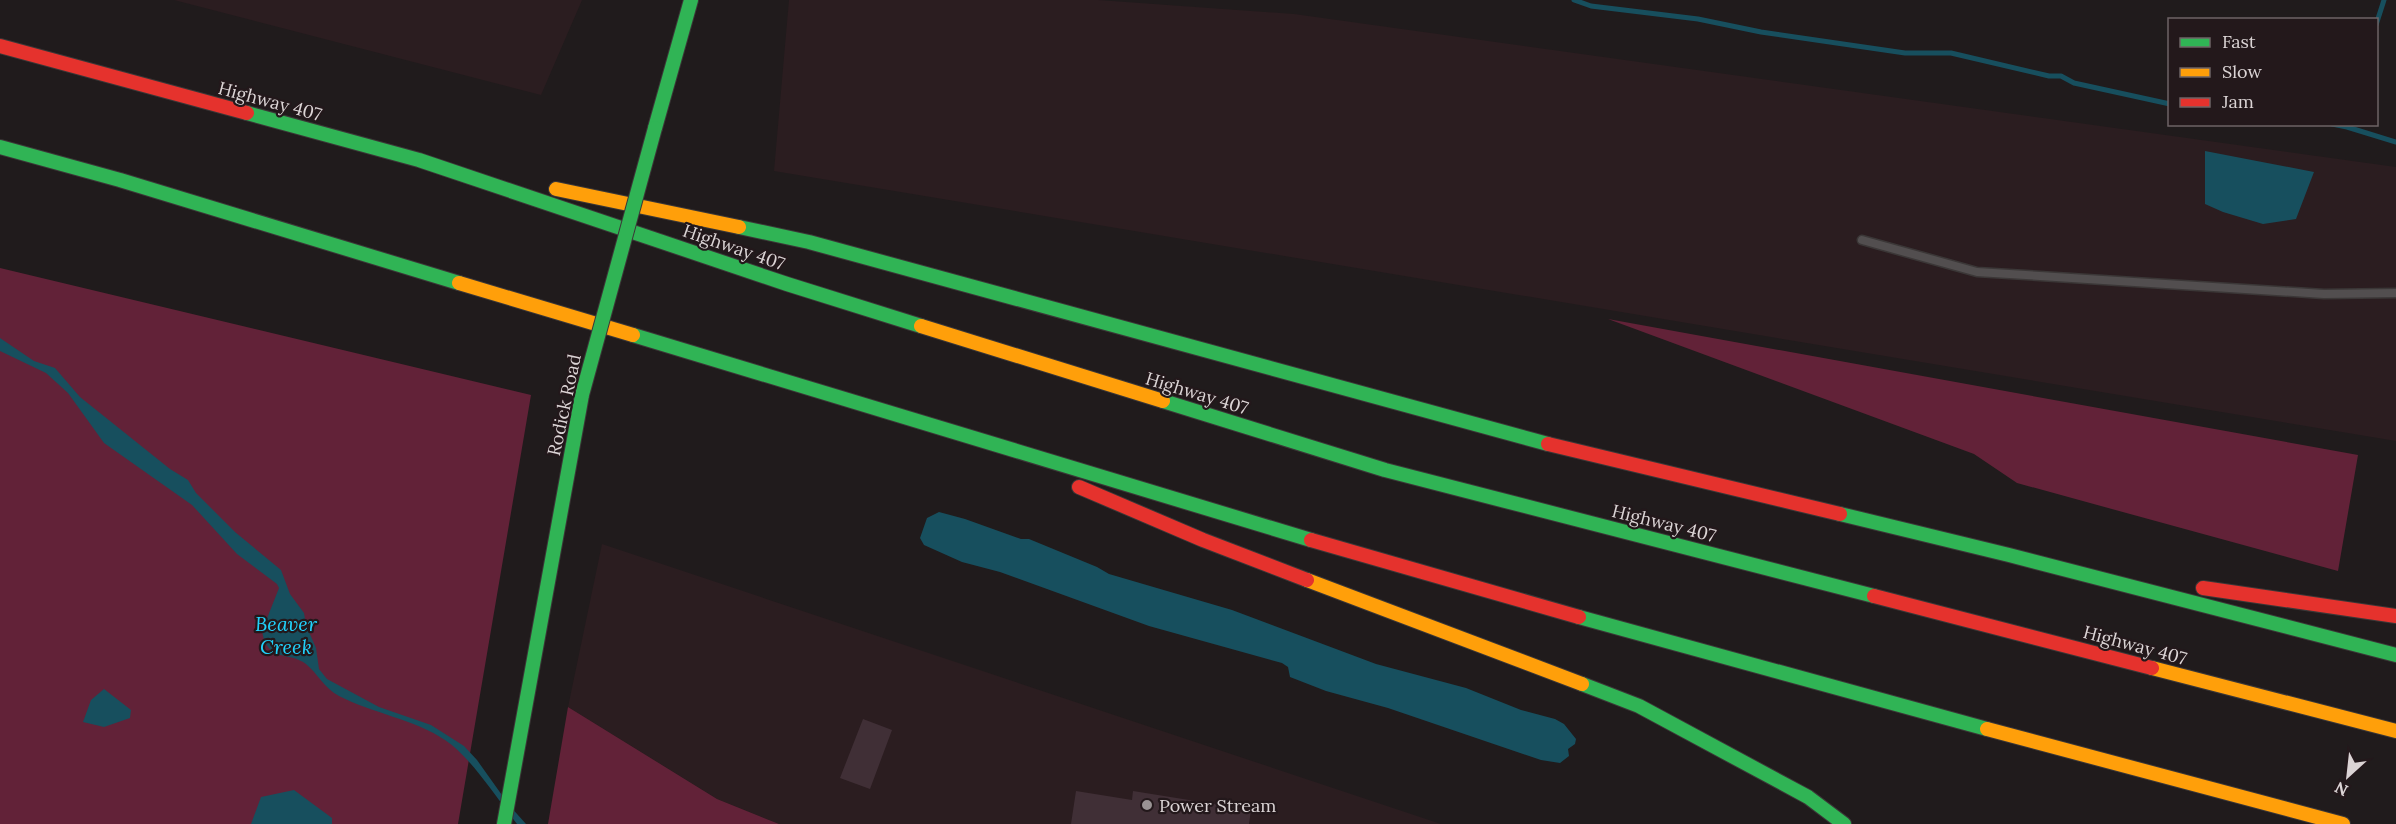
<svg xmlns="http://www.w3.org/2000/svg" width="2396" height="824" font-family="Lora,serif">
	<rect width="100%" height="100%" fill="#201b1c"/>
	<path fill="#2b1d20" d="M174,0H582L541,95Z
		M789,0H1098L1294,14L2396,167V441L774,171Z
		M602,544L1441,824H779L717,799L568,707Z"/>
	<path fill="#622238" d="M0,268L531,395L458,824H0Z
		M1608,319L2358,455L2338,571L2017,483L1974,454Z
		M568,707L717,799L779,824H548Z"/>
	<path fill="#174f5e" d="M2205,151L2314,172L2296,219L2263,224L2223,212L2205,204Z
		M0,338L34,361L55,368L80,397L170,469L188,480L196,493L235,532L281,570L290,594L304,613L306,625L316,648L319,669L327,679L379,707L431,725L464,746L477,760L509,805L526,824H517C497,799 471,757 445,740C416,720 372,713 339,696C324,688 318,674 306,664C289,651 267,663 262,631L279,588L277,584L237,554L192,505L104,443L68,393L46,373L0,351Z
		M939,512L965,519L1021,539H1029L1097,567L1109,574L1232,610L1376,664L1466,688L1521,710L1555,719L1564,724L1576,739L1575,744L1568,749L1569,756L1560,763L1541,760L1388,708L1326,691L1290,677L1288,667L1282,663L1149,626L1000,572L962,562L924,545L920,538L927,518Z
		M104,689L131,710L130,718L104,727L83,722L91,700Z
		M294,790L332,818V824H251L261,797Z"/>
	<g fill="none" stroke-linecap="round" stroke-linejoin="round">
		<path stroke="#174f5e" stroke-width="5" d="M1574,0L1591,6L1698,19L1761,32L1905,53H1951L2049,76H2061L2074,83L2170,104
			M2376,25L2384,0
			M2332,124L2347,127L2396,142"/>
	</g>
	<path fill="#402f36" d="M863,719L892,730L870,789L840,778Z
		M1076,791L1132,800L1133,791L1251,810L1249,824H1071Z"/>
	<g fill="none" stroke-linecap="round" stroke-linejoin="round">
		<defs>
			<path id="lane" d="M1862,240L1977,272L2324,294L2396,293"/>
			<path id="fast" d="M247,113L419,160L787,284L921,326
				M655,128L691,0
				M0,147L120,180L459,283
				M739,227L809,242L1548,444
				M633,335L1311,540
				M1163,401L1385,470L1874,596
				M1840,514L2009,555L2396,655
				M1579,617L1987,729
				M1582,684L1639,706L1808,797L1844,824
				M504,824L582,395"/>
			<path id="slow" d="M556,189L739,227
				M459,283L633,335
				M921,326L1163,401
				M1307,580L1582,684
				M2152,668L2396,731
				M1987,729L2343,824"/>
			<path id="jam" d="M0,46L247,113
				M1548,444L1840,514
				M1079,487L1203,540L1307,580
				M1311,540L1579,617
				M2203,588L2396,616
				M1874,596L2152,668"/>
		</defs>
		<use href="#lane" stroke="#3b3737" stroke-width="11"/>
		<use href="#fast" stroke="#3b3737" stroke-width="16"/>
		<use href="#slow" stroke="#3b3737" stroke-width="16"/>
		<use href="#jam" stroke="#3b3737" stroke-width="16"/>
		<use href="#lane" stroke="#524e4f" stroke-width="8"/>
		<use href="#fast" stroke="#30b455" stroke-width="14"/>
		<use href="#slow" stroke="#ff9f0a" stroke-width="14"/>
		<use href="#jam" stroke="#e5322d" stroke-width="14"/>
		<defs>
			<path id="fast-bridge" d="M582,395L655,128"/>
		</defs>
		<use href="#fast-bridge" stroke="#3b3737" stroke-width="16" stroke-linecap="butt"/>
		<use href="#fast-bridge" stroke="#30b455" stroke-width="14"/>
	</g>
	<circle fill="#9a9394" stroke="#23181b" stroke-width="2" cx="1147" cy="805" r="6"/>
	<g text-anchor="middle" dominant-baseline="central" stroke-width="4.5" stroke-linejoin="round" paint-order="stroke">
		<g font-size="18" fill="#dbd4d5" stroke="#23181b">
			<text transform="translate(270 101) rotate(15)">Highway 407</text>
			<text transform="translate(734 247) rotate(19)">Highway 407</text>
			<text transform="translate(1197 393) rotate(17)">Highway 407</text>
			<text transform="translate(564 405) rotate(-78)">Rodick Road</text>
			<text transform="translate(1664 523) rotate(14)">Highway 407</text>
			<text transform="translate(2135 645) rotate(15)">Highway 407</text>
		</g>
		<g font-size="18" fill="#dbd4d5" stroke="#23181b" text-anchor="start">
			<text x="1159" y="805">Power Stream</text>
		</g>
		<g font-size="20" font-style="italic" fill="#21d2fb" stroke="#23181b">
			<text x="286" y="623">Beaver<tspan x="286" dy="23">Creek</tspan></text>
		</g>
	</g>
	<rect x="2168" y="18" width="210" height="108" fill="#23181b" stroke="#6d6365" stroke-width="1.5"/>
	<rect x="2180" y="38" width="30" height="9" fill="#30b455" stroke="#6d6365" stroke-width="1.5"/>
	<text x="2222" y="48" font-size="18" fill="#dbd4d5">Fast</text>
	<rect x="2180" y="68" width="30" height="9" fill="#ff9f0a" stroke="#6d6365" stroke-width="1.5"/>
	<text x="2222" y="78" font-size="18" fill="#dbd4d5">Slow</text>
	<rect x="2180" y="98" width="30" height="9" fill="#e5322d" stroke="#6d6365" stroke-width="1.5"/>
	<text x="2222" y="108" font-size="18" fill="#dbd4d5">Jam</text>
	<g transform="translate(2348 776) rotate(207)" stroke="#23181b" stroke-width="4.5" paint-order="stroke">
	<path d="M0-4.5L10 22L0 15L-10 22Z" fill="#dbd4d5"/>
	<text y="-9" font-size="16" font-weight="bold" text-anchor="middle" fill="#dbd4d5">N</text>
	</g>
</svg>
